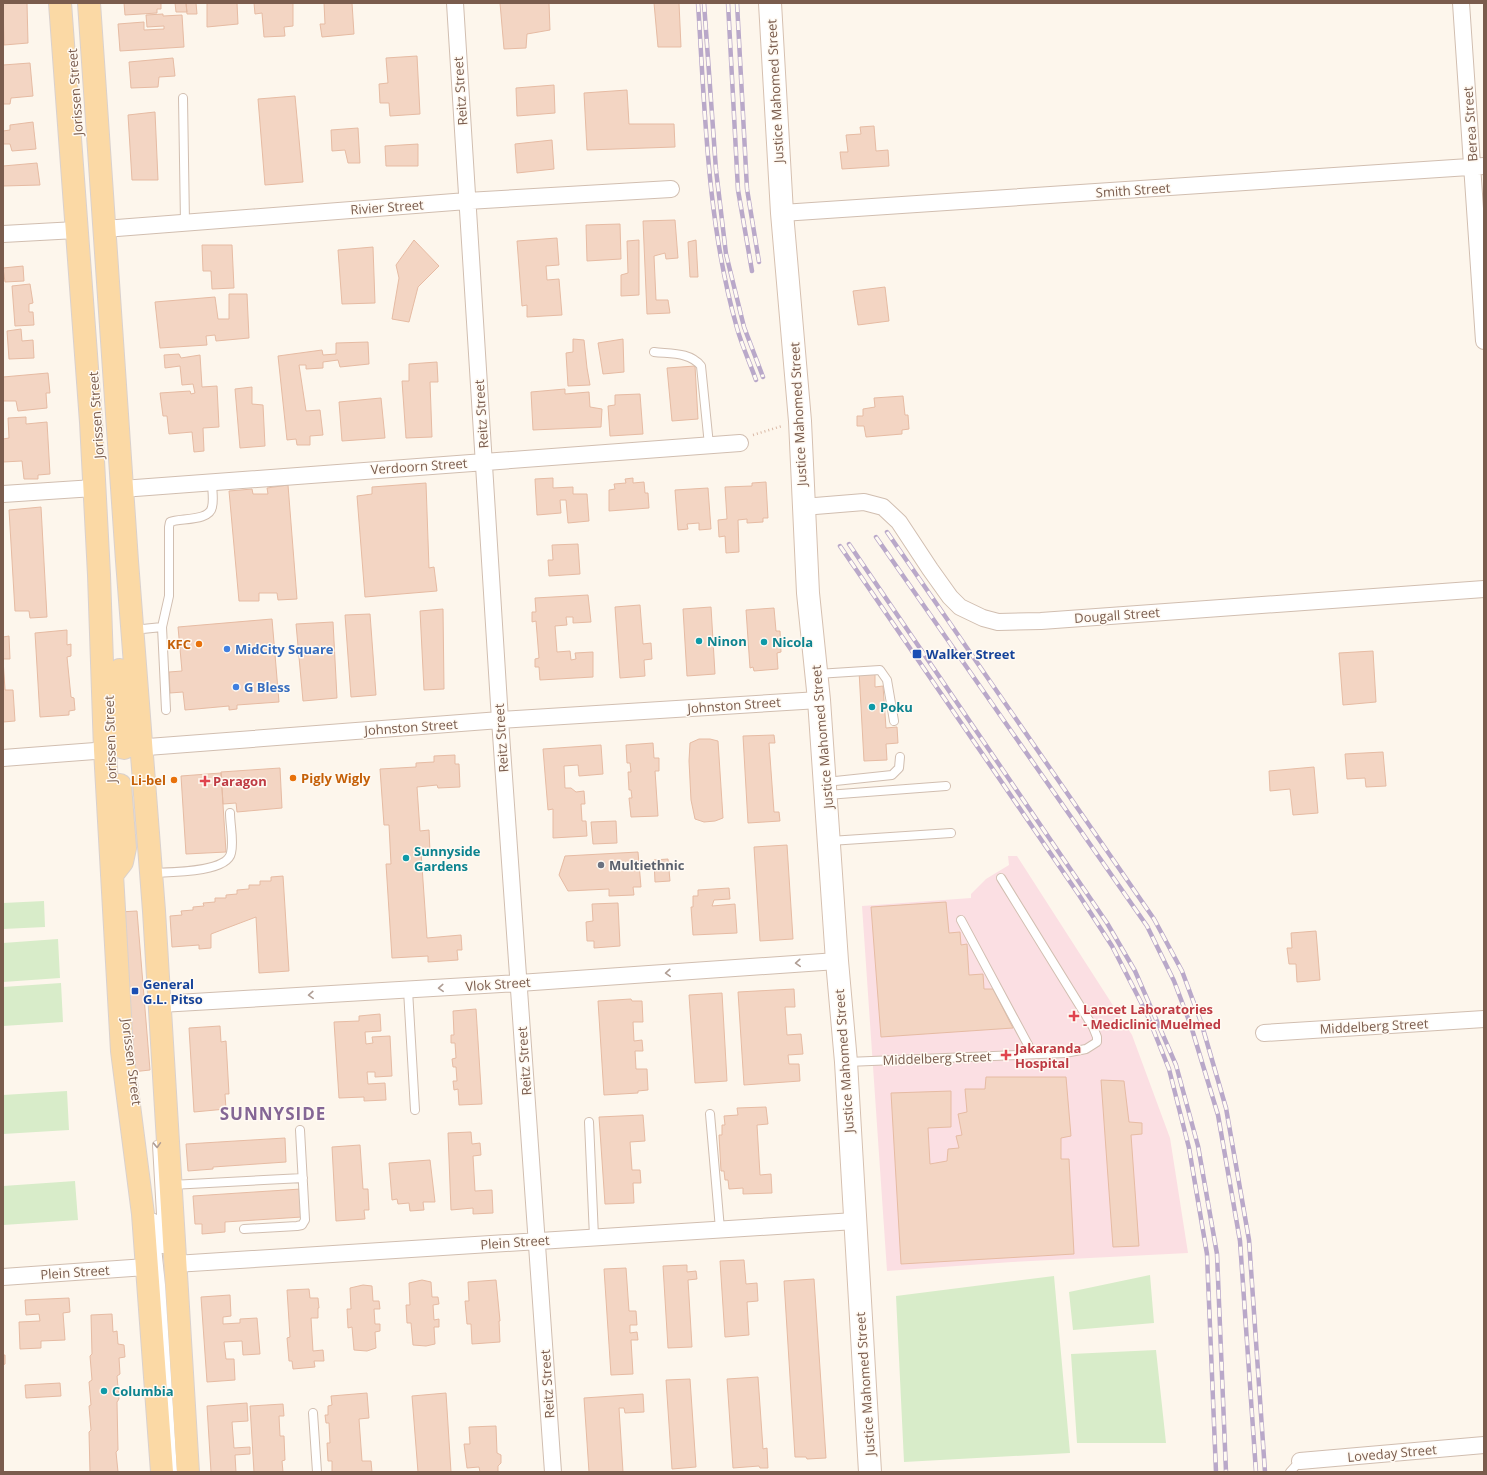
<svg xmlns="http://www.w3.org/2000/svg" width="1487" height="1475" font-family="'Open Sans',sans-serif">
	<rect width="100%" height="100%" fill="#fdf6ec"/>
	<path fill="#fbdfe3" d="M1008,856H1017L1132,1035L1170,1138L1188,1253L1012,1262L887,1271L862,906L971,898V894L986,879L1009,865Z"/>
	<path fill="#d8ecc9" d="M44,901L45,927L3,929V903Z
		M58,939L60,978L3,982V943Z
		M61,983L63,1022L3,1026V987Z
		M67,1091L69,1130L3,1134V1095Z
		M75,1181L78,1220L3,1225V1186Z
		M1150,1275L1154,1323L1073,1330L1069,1292Z
		M1054,1276L1070,1453L904,1462L896,1296Z
		M1156,1350L1166,1443H1077L1071,1354Z"/>
	<path fill="#f3d5c3" stroke="#e6bba3" d="M3,3H27L28,43L4,45Z
		M124,3H161V9H157V13L125,15Z
		M175,3H186L187,12H176Z
		M186,3H196L197,14H187Z
		M207,3H237L238,24L207,27Z
		M254,3H293V26L284,27L285,36L264,37L262,13L255,14Z
		M324,3H352L354,34L322,37L320,24H325Z
		M500,3H549L550,30L527,34L526,48L504,49Z
		M654,3H679L681,47H658Z
		M163,14V16L182,15L184,47L120,51L118,24L144,22V30L164,29V26L147,27L146,15Z
		M417,56L420,114L390,116L389,103H380L379,84L388,83L386,58Z
		M173,58L175,76L159,77L158,87L131,88L129,62Z
		M30,63L33,96L11,98L10,104H3V65Z
		M554,85L555,113L517,116L516,88Z
		M627,90L629,124H674L675,147L587,150L584,93Z
		M295,96L303,182L265,185L258,99Z
		M155,112L158,180H132L128,115Z
		M33,122L36,149L12,151L10,144H3V131L10,130V125Z
		M874,126L876,151L888,150L889,166L842,169L840,152H848L846,135L861,134L860,127Z
		M358,128L360,163H348L345,150L332,151L331,130Z
		M552,140L554,169L517,173L515,144Z
		M418,144V166H386L385,146Z
		M37,163L40,185L3,186V166Z
		M675,220L678,258L666,259L665,253L654,256L656,300H668L670,313L647,314L643,221Z
		M620,224L621,259L587,261L586,225Z
		M557,238L559,265L546,266L547,280L559,279L562,315L527,317V305L522,306L517,241Z
		M414,240L439,266L418,287L409,322L392,319L399,278L396,265Z
		M639,240V295L621,296V275L628,273L627,241Z
		M696,240L698,277H690L688,242Z
		M202,245H232L234,288L212,289L211,271H203Z
		M373,247L375,303L342,304L338,250Z
		M23,266L24,281L5,282L3,268Z
		M30,284L33,303L29,304V312H33L34,325L15,326L12,286Z
		M885,287L889,321L858,325L853,291Z
		M229,294H247L249,338L216,341L215,335L206,336L207,345L160,348L155,302L215,297L218,319H229Z
		M21,329L22,341L33,340L34,358L9,359L7,331Z
		M573,339L584,340L587,368L590,385L568,386L566,353L573,352Z
		M623,339L624,372L603,374L598,343Z
		M368,342L369,364L340,367L338,360L323,362V368L306,369V365H299L306,411L320,410L323,435L310,436V445H297L296,439L287,440L278,356L322,350L323,355L336,354V343Z
		M179,354L181,358L200,355L202,387L217,386L219,427L203,428L204,451L194,452L192,432L169,434L167,416H163L160,393L190,391L191,394L195,393L193,384L182,385L180,366L165,368L164,355Z
		M437,362L438,382H430L432,437L406,438L402,381H409V364Z
		M695,366L698,419L672,421L667,368Z
		M48,373L50,393H46L47,408L18,411L16,401H3V377Z
		M252,387V404L263,405L265,446L240,448L235,389Z
		M565,389V394L589,392L590,407L602,409L601,427L533,430L531,392Z
		M640,394L643,434L610,436L608,406L615,405V395Z
		M903,396L905,415H908L909,429L902,430V434L866,437L864,426H857V416H863V409L875,407L874,398Z
		M381,398L385,438L342,441L339,402Z
		M26,417V424L47,422L50,474L38,475V479H24L22,461L3,462V439L9,438L8,418Z
		M553,478V488L573,487V494H587L589,521L568,523L566,500H560L561,513L537,515L535,479Z
		M633,478V483L644,482L645,493H648L649,508L609,511V490L615,489L614,484L626,483L625,479Z
		M766,482L768,518H763V522L747,523V519L738,520L739,552L726,553L725,536L719,537L718,520L727,519L725,487L752,486V483Z
		M426,483L429,568L434,567L437,591L365,597L357,496L372,494V487Z
		M288,485L297,599L278,600L277,593H259V601H239L229,491L252,489L253,494H268L267,488Z
		M708,488L711,529L699,530V523L687,524L688,529L678,530L675,490Z
		M41,507L47,617L30,618L29,611H15L9,510Z
		M578,544L580,574L549,576L548,560H553L552,545Z
		M588,595L591,622L573,623V617H566L567,625L555,626L557,652L570,651L571,660L576,659L575,653L593,652V677L540,680L539,667H535V659L539,658L536,621L532,622V612H536L535,598Z
		M640,605L643,644L651,643L652,659L644,660L645,676L620,678L615,607Z
		M711,607L715,674L687,676L683,609Z
		M774,608L776,631H780L781,652L777,653L778,669L754,671L753,667L750,668L746,610Z
		M443,609L444,689L424,690L420,611Z
		M370,614L376,695L351,697L345,615Z
		M272,619L279,702L237,705V709L229,710V706L185,710L183,692L170,693L169,672L182,671L178,627Z
		M333,622L337,698L303,701L296,624Z
		M67,630V645L71,644V656L67,657L71,697L74,698L75,710L69,711V715L40,717L35,633Z
		M9,636L10,659H3L5,690H13L15,721L3,722V637Z
		M1373,651L1376,702L1343,705L1339,653Z
		M859,671H875V687L883,686L886,728L897,727L898,743L886,744L887,760L864,761Z
		M774,735L775,743H769L774,812H779L780,821L748,823L743,736Z
		M699,739H710L718,741L723,818L715,821L704,822L695,819L691,800L689,761L690,743Z
		M653,743L654,758H659V771H655L658,816L631,817L629,798H632L631,790H629L628,772H631L630,763H627L626,745Z
		M601,745L603,774L579,776L578,765L564,766L565,788H571L576,792L584,791L585,804H581L582,821H586L587,836L553,838V809L548,810L543,749Z
		M1383,752L1386,786L1366,787L1365,778L1347,779L1345,754Z
		M455,755V764H459L460,787L438,788L437,785L417,787L420,831L429,830L430,852H421L427,938L461,935L462,950H457L458,960L428,962V956L392,958L386,864H391L389,825H384L380,769L416,767V763L434,762V756Z
		M1314,767L1318,813L1293,815L1290,789L1270,791L1269,771Z
		M280,768L282,808L237,812L236,803L223,804L221,772Z
		M221,773L226,852L186,854L181,776Z
		M616,821L617,843L593,844L591,822Z
		M787,845L793,939L760,941L754,847Z
		M638,852L641,887H633L634,895L609,896V889L568,891L559,875L565,856Z
		M668,859L670,881L655,882L654,860Z
		M283,876L289,971L259,973L256,917L211,934V948L199,949V945L172,947L170,916L182,915L181,911L193,910V907L204,906L203,903L215,902V898H226V895L237,894V890L249,889V885H260V881H271V877Z
		M729,888L730,899L714,900L712,906L735,904L737,933L693,935L691,907H693V896H698V890Z
		M946,902L949,933L960,932L961,945L967,944L969,975L983,974L984,989H993L1013,1028L881,1037L871,907Z
		M618,903L620,946L594,948V941H587L586,922L593,921L592,904Z
		M137,911L150,1070L132,1072L119,912Z
		M1316,931L1320,980L1297,982L1296,964H1289L1287,948H1292L1291,933Z
		M794,989L795,1007H785L787,1035L801,1034L803,1054L788,1055L789,1064H799L800,1081L744,1085L738,992Z
		M722,993L727,1081L695,1083L689,995Z
		M631,999L632,1001H642L643,1022H633L634,1041L642,1040L643,1051H635L636,1069H647L648,1090L638,1091V1093L604,1095L598,1001Z
		M476,1009L482,1104L459,1105L458,1089L454,1090L453,1081H457L456,1067H453L452,1059L456,1058L455,1043H451V1035H454L453,1011Z
		M380,1014L381,1031L365,1032L366,1044L373,1043L372,1037L390,1036L392,1076L375,1077V1072H367L368,1084L385,1083L386,1100L364,1101V1097L339,1098L334,1022L359,1021V1016Z
		M220,1026L221,1042L226,1041L229,1094H225L226,1109L194,1112L189,1028Z
		M986,1077H1066L1071,1136L1061,1138V1159H1069L1074,1254L901,1264L891,1093L951,1091V1127L928,1128L930,1164L947,1161L948,1149L959,1148L956,1136L962,1135L958,1114L967,1112L965,1089H985Z
		M1101,1080L1124,1081L1129,1122L1142,1123V1134L1131,1135L1139,1246L1113,1247Z
		M766,1107L768,1124L757,1125L760,1175L771,1174L772,1193L743,1194V1188L729,1189L728,1180H725L724,1171H721L719,1135H722V1125H725L724,1116L738,1115L737,1108Z
		M643,1115L645,1141L630,1142L632,1170H640L641,1183H633L634,1203L605,1204L599,1117Z
		M471,1132L472,1144L480,1143L481,1155L473,1156L475,1191L492,1190L493,1213L473,1214V1208L451,1210L448,1133Z
		M285,1138L286,1162L213,1167V1169L188,1171L186,1144Z
		M360,1145L363,1189H368L369,1210H364L365,1219L336,1221L332,1147Z
		M430,1160L435,1202H423L424,1210L410,1211L409,1203L398,1204L397,1199L392,1200L389,1163Z
		M301,1189L302,1217L225,1222V1232L202,1234V1224H195L193,1196Z
		M744,1260L746,1284L757,1283L758,1301L747,1302L749,1335L725,1337L720,1261Z
		M687,1265V1272L696,1271L697,1279L688,1280L692,1347L668,1348L663,1266Z
		M626,1268L629,1311H636L637,1325H630V1333L637,1332L638,1340H631L633,1374L611,1375L604,1269Z
		M814,1279L826,1458L807,1459L806,1457H795L784,1281Z
		M422,1280L431,1282L432,1297H438L439,1304L433,1305L434,1320L439,1319V1327H434L435,1344L426,1346L413,1345L411,1323H407L406,1305H410L409,1283Z
		M496,1280L500,1321H499L500,1342L472,1344L471,1324H467L465,1301H469L468,1282Z
		M363,1285L372,1286L373,1301H379L380,1309H374L375,1324H380V1331L375,1332L376,1348L367,1351L354,1350L352,1327L348,1328L347,1309H351L350,1288Z
		M309,1289L310,1298H318L319,1308H318V1318H311L313,1351L323,1350L324,1361H314L315,1367L293,1369L292,1361H289L287,1338L290,1337L287,1290Z
		M230,1295L231,1316L223,1317V1324L240,1323V1319L257,1318L260,1354L243,1355L242,1341L224,1342L226,1359H234L235,1380L207,1382L201,1297Z
		M69,1298L70,1312L63,1313L65,1340L41,1341V1348L20,1349L19,1322L40,1321L39,1314L26,1315L25,1300Z
		M112,1314L113,1332L117,1331L118,1344L124,1345L125,1357L119,1358L120,1374L117,1376L119,1399L117,1402L118,1450L116,1452L118,1472H131H90L89,1432L91,1430L89,1406L91,1405L89,1382L92,1380L90,1356L92,1354L91,1315Z
		M3,1355H5V1364L3,1365V1372Z
		M758,1377L763,1449L767,1448L768,1468H760L759,1466L733,1468L727,1379Z
		M690,1379L696,1467L672,1469L666,1380Z
		M60,1383L61,1396L26,1398L25,1385Z
		M367,1393L369,1418L359,1419L362,1461H371L372,1472H332V1461H328L327,1443H330L329,1423H326L325,1415H328V1406L332,1405L331,1396Z
		M446,1393L451,1472H418L412,1396Z
		M643,1394L644,1412L625,1413L624,1408H619L623,1472H589L584,1398Z
		M247,1403L248,1421L232,1422L234,1448L250,1447V1454L235,1455L236,1472H211L207,1406Z
		M283,1404L284,1416H279L280,1436H284L285,1460L282,1461L283,1472H254L250,1406Z
		M496,1426L497,1453L501,1455V1463L498,1466V1472H480L479,1467L467,1468L464,1444H470L469,1427Z"/>
	<g fill="none" stroke-linecap="round" stroke-linejoin="round">
		<defs>
			<path id="lane" d="M183,98L185,223
				M654,352C671,354 690,352 701,366L709,445
				M133,630L162,627
				M817,674L880,670L887,680L894,721
				M166,710L162,627L169,596V527L170,522C181,518 210,521 212,507C214,500 212,490 212,482
				M826,782L892,775L899,768L900,757
				M827,795L946,786
				M830,841L951,833
				M151,873C169,872 227,873 231,853C234,841 230,825 230,813
				M961,920L1033,1054
				M408,990L415,1110
				M847,1062L1065,1053L1086,1049L1097,1042V1037L1093,1027L1001,878
				M710,1114L720,1229
				M589,1122L594,1237
				M157,1145L163,1249
				M171,1185L303,1178
				M154,1218L161,1285L173,1472
				M244,1229L297,1226L302,1225L305,1220L300,1130
				M313,1413L317,1472
				M1290,1472L1300,1461"/>
			<path id="street" d="M455,3L500,720L553,1472
				M1461,3L1484,341
				M782,213L1484,166
				M104,229L467,201L671,189
				M3,234L76,230
				M122,489L740,443
				M3,494L94,488
				M803,507L864,502L883,507L899,522L930,569L950,597L960,607L983,618L998,622L1041,621L1484,589
				M3,758L500,720L819,700
				M160,1004L519,983L837,961
				M1264,1033L1484,1019
				M175,1264L855,1221
				M3,1277L146,1267
				M1300,1461L1484,1445"/>
			<path id="secondary" d="M770,3L782,213L800,421L808,593L819,700L837,961L846,1062L870,1472"/>
			<path id="primary" d="M60,3L91,422L99,575L105,750L122,1051L143,1214L162,1472
				M89,3L127,561L154,911L188,1472
				M120,670L124,748
				M112,875L122,862L125,848L120,785"/>
		</defs>
		<use href="#lane" stroke="#d1beb0" stroke-width="10"/>
		<use href="#street" stroke="#d1beb0" stroke-width="18"/>
		<use href="#secondary" stroke="#d6c0b0" stroke-width="24"/>
		<use href="#primary" stroke="#dad1cd" stroke-width="24"/>
		<path stroke="#d9b8a5" stroke-width="2.5" stroke-dasharray="1 3" stroke-linecap="butt" d="M753,435L782,426"/>
		<use href="#lane" stroke="#fff" stroke-width="8"/>
		<use href="#street" stroke="#fff" stroke-width="16"/>
		<use href="#secondary" stroke="#fff" stroke-width="22"/>
		<use href="#primary" stroke="#fbd9a5" stroke-width="22"/>
		<defs>
			<path id="rail" d="M698,3C705,111 707,223 737,328C742,346 750,363 756,380
				M704,3L716,170L726,254L744,327L763,377
				M728,3L738,190L752,271
				M737,3L747,189L759,262
				M887,532L1154,919L1182,971L1201,1022L1226,1108L1249,1240L1265,1472
				M876,537L1147,926L1174,981L1191,1026L1218,1115L1240,1241L1256,1472
				M849,544L1107,923L1135,971L1176,1065L1198,1146L1217,1254L1226,1472
				M840,546L1079,895L1112,946L1147,1014L1169,1069L1189,1148L1207,1254L1216,1472"/>
		</defs>
		<use href="#rail" stroke="#b9a8c9" stroke-width="4.5"/>
		<use href="#rail" stroke="#fffaf3" stroke-width="3" stroke-dasharray="9" stroke-linecap="butt"/>
	</g>
	<defs><path id="oneway-chevron" d="M-2-3.5L2.5 0L-2 3.5" fill="none" stroke-width="1.6" stroke-linecap="round" stroke-linejoin="round"/></defs>
	<g stroke="#af9d94">
		<use href="#oneway-chevron" transform="translate(798 963) rotate(176)"/>
		<use href="#oneway-chevron" transform="translate(668 973) rotate(176)"/>
		<use href="#oneway-chevron" transform="translate(441 988) rotate(177)"/>
		<use href="#oneway-chevron" transform="translate(311 995) rotate(177)"/>
		<use href="#oneway-chevron" transform="translate(157 1145) rotate(88)"/>
	</g>
	<g fill="#0f9aa8" stroke="#fffaf3" stroke-width="1.5">
		<circle cx="699" cy="641" r="4"/>
		<circle cx="764" cy="642" r="4"/>
		<circle cx="872" cy="707" r="4"/>
		<circle cx="406" cy="858" r="4"/>
		<circle cx="104" cy="1391" r="4"/>
	</g>
	<g fill="#e8710a" stroke="#fffaf3" stroke-width="1.5">
		<circle cx="199" cy="644" r="4"/>
		<circle cx="293" cy="778" r="4"/>
		<circle cx="174" cy="780" r="4"/>
	</g>
	<g fill="#3f7fe0" stroke="#fffaf3" stroke-width="1.5">
		<circle cx="227" cy="649" r="4"/>
		<circle cx="236" cy="687" r="4"/>
	</g>
	<g fill="#1a4fb4" stroke="#fffaf3" stroke-width="1.5">
		<rect x="912" y="649" width="10" height="10" rx="2"/>
		<rect x="131" y="987" width="8" height="8" rx="2"/>
	</g>
	<g fill="#e0444e" stroke="#fffaf3" stroke-width="1.5">
		<path d="M203 775h4v4h4v4h-4v4h-4v-4h-4v-4h4z"/>
		<path d="M1072 1010h4v4h4v4h-4v4h-4v-4h-4v-4h4z"/>
		<path d="M1004 1049h4v4h4v4h-4v4h-4v-4h-4v-4h4z"/>
	</g>
	<circle fill="#6b7280" stroke="#fffaf3" stroke-width="1.5" cx="601" cy="865" r="4"/>
	<g text-anchor="middle" dominant-baseline="central" stroke-width="3" stroke-linejoin="round" paint-order="stroke">
		<g font-size="13" fill="#7a5c4d" stroke="#fffaf3">
			<text transform="translate(460 91) rotate(-94)">Reitz Street</text>
			<text transform="translate(775 91) rotate(-93)">Justice Mahomed Street</text>
			<text transform="translate(75 92) rotate(-94)">Jorissen Street</text>
			<text transform="translate(1470 124) rotate(-94)">Berea Street</text>
			<text transform="translate(1133 190) rotate(-4)">Smith Street</text>
			<text transform="translate(387 207) rotate(-4)">Rivier Street</text>
			<text transform="translate(481 414) rotate(-94)">Reitz Street</text>
			<text transform="translate(798 414) rotate(-93)">Justice Mahomed Street</text>
			<text transform="translate(96 415) rotate(-94)">Jorissen Street</text>
			<text transform="translate(419 466) rotate(-4)">Verdoorn Street</text>
			<text transform="translate(1117 615) rotate(-4)">Dougall Street</text>
			<text transform="translate(734 705) rotate(-4)">Johnston Street</text>
			<text transform="translate(411 727) rotate(-4)">Johnston Street</text>
			<text transform="translate(822 737) rotate(-95)">Justice Mahomed Street</text>
			<text transform="translate(501 738) rotate(-94)">Reitz Street</text>
			<text transform="translate(110 739) rotate(-92)">Jorissen Street</text>
			<text transform="translate(498 984) rotate(-4)">Vlok Street</text>
			<text transform="translate(1374 1026) rotate(-3)">Middelberg Street</text>
			<text transform="translate(937 1058) rotate(-2)">Middelberg Street</text>
			<text transform="translate(524 1061) rotate(-94)">Reitz Street</text>
			<text transform="translate(844 1061) rotate(-94)">Justice Mahomed Street</text>
			<text transform="translate(132 1062) rotate(83)">Jorissen Street</text>
			<text transform="translate(515 1242) rotate(-4)">Plein Street</text>
			<text transform="translate(75 1272) rotate(-4)">Plein Street</text>
			<text transform="translate(547 1384) rotate(-94)">Reitz Street</text>
			<text transform="translate(865 1384) rotate(-94)">Justice Mahomed Street</text>
			<text transform="translate(1392 1453) rotate(-5)">Loveday Street</text>
		</g>
		<g font-size="13" font-weight="bold" fill="#0d838f" stroke="#fffaf3" text-anchor="start">
			<text x="707" y="641">Ninon</text>
			<text x="772" y="642">Nicola</text>
			<text x="880" y="707">Poku</text>
			<text x="414" y="851">Sunnyside<tspan x="414" dy="15">Gardens</tspan></text>
			<text x="112" y="1391">Columbia</text>
		</g>
		<g font-size="13" font-weight="bold" fill="#c56008" stroke="#fffaf3" text-anchor="end">
			<text x="191" y="644">KFC</text>
			<text x="301" y="778" text-anchor="start">Pigly Wigly</text>
			<text x="166" y="780">Li-bel</text>
		</g>
		<g font-size="13" font-weight="bold" fill="#366cbe" stroke="#fffaf3" text-anchor="start">
			<text x="235" y="649">MidCity Square</text>
			<text x="244" y="687">G Bless</text>
		</g>
		<g font-size="13" font-weight="bold" fill="#164399" stroke="#fffaf3" text-anchor="start">
			<text x="926" y="654">Walker Street</text>
			<text x="143" y="984">General<tspan x="143" dy="15">G.L. Pitso</tspan></text>
		</g>
		<g font-size="13" font-weight="bold" fill="#be3a42" stroke="#fffaf3" text-anchor="start">
			<text x="213" y="781">Paragon</text>
			<text x="1083" y="1009">Lancet Laboratories<tspan x="1083" dy="15">- Mediclinic Muelmed</tspan></text>
			<text x="1015" y="1048">Jakaranda<tspan x="1015" dy="15">Hospital</tspan></text>
		</g>
		<g font-size="13" font-weight="bold" fill="#5b616d" stroke="#fffaf3" text-anchor="start">
			<text x="609" y="865">Multiethnic</text>
		</g>
		<g font-size="17" font-weight="bold" letter-spacing="1" fill="#846695" stroke="#fffaf3">
			<text x="273" y="1113">SUNNYSIDE</text>
		</g>
	</g>
	<rect width="1487" height="1475" fill="none" stroke="#7a5c4d" stroke-width="8"/>
</svg>
